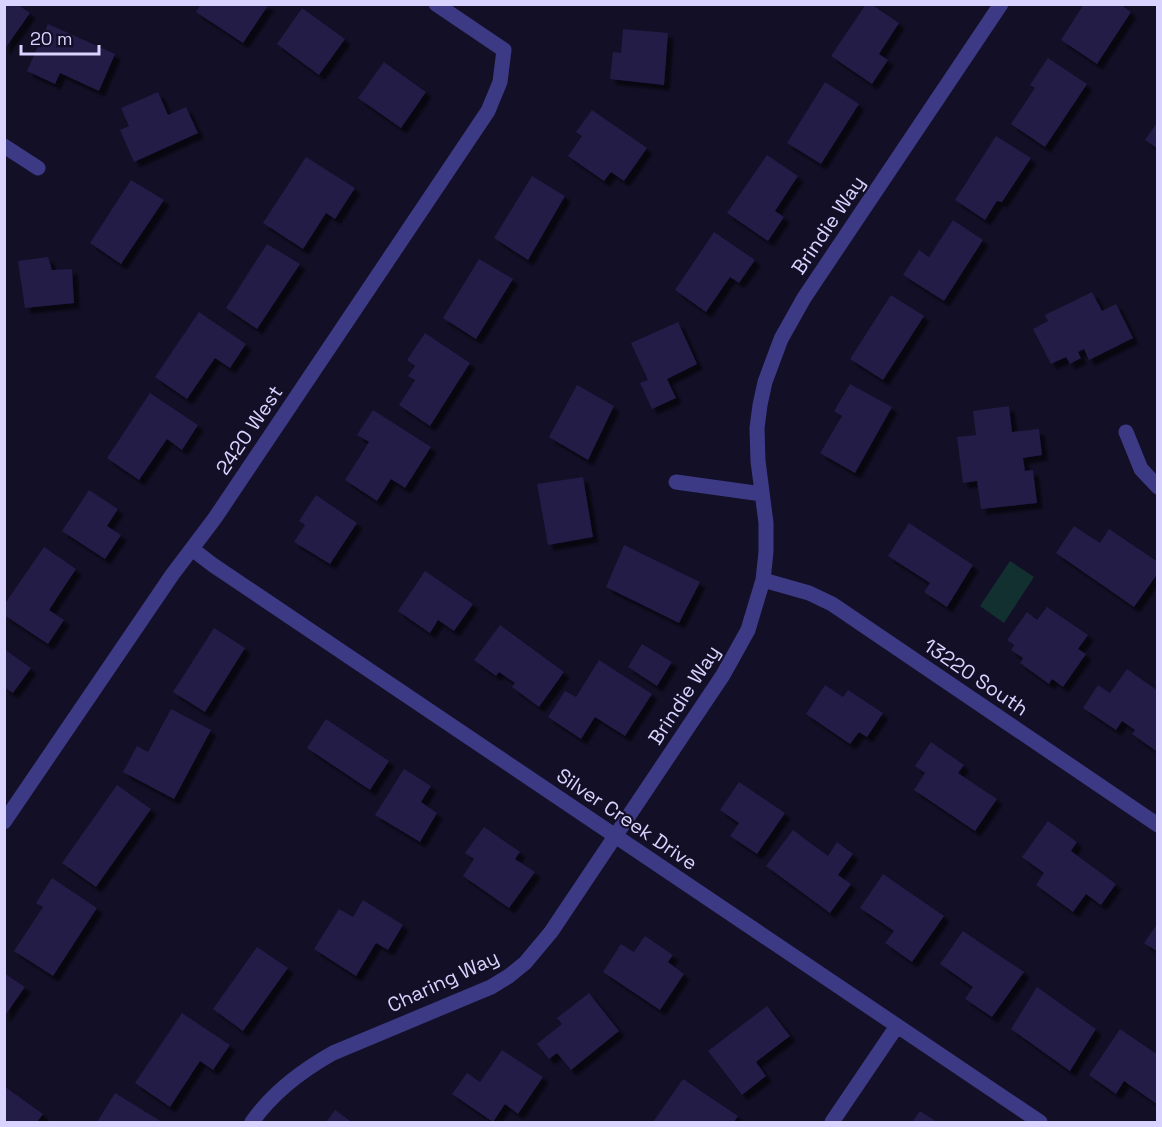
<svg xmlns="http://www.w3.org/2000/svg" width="1162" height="1127" font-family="'Space Grotesk',sans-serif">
	<defs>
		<filter id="shadow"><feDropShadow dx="5.5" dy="5.5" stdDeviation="1.5" flood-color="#0009"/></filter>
	</defs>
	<rect width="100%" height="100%" fill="#130f26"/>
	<path fill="#12302f" d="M1010,561L1034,577L1004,623L980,606Z"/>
	<path fill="#241b47" filter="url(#shadow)" d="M4,4H17L30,13L4,50Z
		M201,4H269L243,43L196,12Z
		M866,4H871L899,23L879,54L888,60L872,84L831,56Z
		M1084,4H1120L1131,12L1097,64L1061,40Z
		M302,8L345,39L319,75L277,44Z
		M48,24L115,54L99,91L60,73L55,84L27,71Z
		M623,29L668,33L664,85L610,79L613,52L621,53Z
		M1048,58L1087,84L1045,147L1011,124L1035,88L1030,85Z
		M384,62L426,92L401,128L358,98Z
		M825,82L859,104L821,164L787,143Z
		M158,92L168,115L186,107L198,133L134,162L120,130L129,126L121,108Z
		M592,110L647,148L624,181L611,172L604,181L568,156L582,136L576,132Z
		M1158,121V149L1145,140Z
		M996,136L1031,158L1002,202L997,201L985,220L955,200Z
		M767,155L798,176L775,211L784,217L768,241L727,213Z
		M306,157L355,188L335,219L326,213L303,249L263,223Z
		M532,176L565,196L528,260L494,238Z
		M131,180L164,200L121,264L90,243Z
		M953,220L983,240L944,301L903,275L919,250L929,257Z
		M714,232L755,260L739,283L730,277L706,312L675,290Z
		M267,244L300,264L257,329L226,308Z
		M48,257L52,270L72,269L74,303L25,308L18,261Z
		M479,259L513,279L476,339L443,318Z
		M1092,292L1102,311L1116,304L1133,338L1089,360L1084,349L1078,352L1081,358L1070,364L1066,357L1051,364L1033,329L1048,321L1045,315Z
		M891,295L924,316L883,380L850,359Z
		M199,312L246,344L230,368L215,358L187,399L155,377Z
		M678,322L697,364L667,379L676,398L652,409L640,383L648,380L631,343Z
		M425,333L470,363L430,426L399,405L415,380L408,376L415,366L407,360Z
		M850,384L892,407L855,473L820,453L842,416L834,411Z
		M577,385L614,406L588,460L549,437Z
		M150,393L198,425L182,450L167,439L139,480L107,458Z
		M1009,406L1012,432L1039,429L1042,455L1023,458L1025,471L1033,470L1037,503L981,509L977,481L963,483L957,437L976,435L973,411Z
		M373,410L431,447L405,488L391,479L377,501L345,480L369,442L357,435Z
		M583,477L593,537L548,545L537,484Z
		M89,490L118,509L107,526L121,535L105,559L62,531Z
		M316,495L357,523L330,564L294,542L305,525L299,521Z
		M909,523L973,565L947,607L924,592L930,583L888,556Z
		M1074,526L1100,543L1109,529L1158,562V573L1134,607L1056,553Z
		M624,545L700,582L679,623L606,587Z
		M44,547L76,569L49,610L64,620L48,644L4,615V605Z
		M425,571L473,604L454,631L438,620L430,633L398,611Z
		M1047,607L1088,635L1078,649L1086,654L1063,687L1052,679L1049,684L1020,663L1023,658L1011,650L1014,645L1007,640L1027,612L1037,620Z
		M500,625L564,672L539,707L512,687L515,683L499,672L496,676L474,660Z
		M214,628L245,648L205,712L173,692Z
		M642,644L672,662L657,686L628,667Z
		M4,649L31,668L13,693L4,687Z
		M599,660L652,694L625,736L595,717L581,739L548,717L565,691L576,697Z
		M1127,669L1158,691L1156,751L1132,734L1135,730L1122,721L1116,730L1083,708L1098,685L1110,693Z
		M825,685L843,697L848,690L883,713L867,737L859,732L850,744L806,714Z
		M171,709L211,730L174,799L123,772L137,746L148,752Z
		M326,719L389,761L370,790L307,748Z
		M931,742L964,765L958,773L997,799L975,831L914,790L925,773L915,766Z
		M404,769L431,786L421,802L437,813L420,842L375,815Z
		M739,782L785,813L757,854L730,836L739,823L720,810Z
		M117,785L151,809L96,887L62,863Z
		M1048,821L1077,842L1071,851L1116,884L1101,905L1086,894L1073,912L1036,885L1044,873L1022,857Z
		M484,827L520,852L515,859L535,872L509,908L463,876L474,859L465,853Z
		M793,830L828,856L837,842L853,854L838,875L851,884L830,913L766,866Z
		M883,874L944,916L912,962L885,943L894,931L860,908Z
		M52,878L97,908L53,976L14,951L43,907L36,903Z
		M363,900L403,925L388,950L376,943L356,976L314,949L339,909L353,917Z
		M1158,923V952L1144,943Z
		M963,931L1024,972L992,1017L965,999L973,987L940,964Z
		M645,936L673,955L668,962L684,974L660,1010L603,972L621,944L634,952Z
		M257,947L288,968L243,1031L213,1009Z
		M4,973L25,987L4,1017Z
		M1037,987L1096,1029L1070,1071L1011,1029Z
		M589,993L619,1031L571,1070L557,1053L549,1059L537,1044L562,1024L557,1018Z
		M767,1006L790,1036L756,1062L766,1076L742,1095L708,1051Z
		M182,1013L230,1045L213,1070L200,1061L170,1107L135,1083Z
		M1120,1029L1158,1055V1105L1124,1081L1116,1094L1089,1075Z
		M502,1050L543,1077L518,1114L505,1104L493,1122L452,1094L467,1073L480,1082Z
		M683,1079L738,1116L734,1122H653Z
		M4,1086L43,1114L37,1122H4Z
		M115,1093L162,1122H97Z
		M335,1110L352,1122H326Z
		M920,1111L937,1122H912Z"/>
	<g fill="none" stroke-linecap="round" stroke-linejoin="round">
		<path stroke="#3d3a85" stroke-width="15" d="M4,146L38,168
			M1126,432L1141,469L1158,487
			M676,482L762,494
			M192,549L213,565L1040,1122
			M763,580L809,593L832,604L1158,825
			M4,822L172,575L215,518L488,111L500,82L504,50L436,4
			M252,1122C273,1092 301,1071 333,1053L491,987L509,976L525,963L551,932L723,675L748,630L763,580L766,552V523L758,461L757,428L760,405L765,382L781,339L804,298L1001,4
			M832,1122L897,1026"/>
	</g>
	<g text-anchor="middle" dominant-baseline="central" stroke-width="4.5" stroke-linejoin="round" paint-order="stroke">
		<g font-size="20" fill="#d9d4ff" stroke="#130f26">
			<text transform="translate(828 225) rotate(-56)">Brindie Way</text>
			<text transform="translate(249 430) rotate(-56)">2420 West</text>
			<text transform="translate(976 677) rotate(34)">13220 South</text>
			<text transform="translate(684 695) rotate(-57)">Brindie Way</text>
			<text transform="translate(627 819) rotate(34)">Silver Creek Drive</text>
			<text transform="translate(443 981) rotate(-25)">Charing Way</text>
		</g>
	</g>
	<rect width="1162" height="1127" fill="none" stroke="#d9d4ff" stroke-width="12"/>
	<path d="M21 45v9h78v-9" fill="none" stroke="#d9d4ff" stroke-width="3"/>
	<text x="30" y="45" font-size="18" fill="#d9d4ff" stroke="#130f26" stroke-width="4.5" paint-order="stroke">20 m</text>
</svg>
